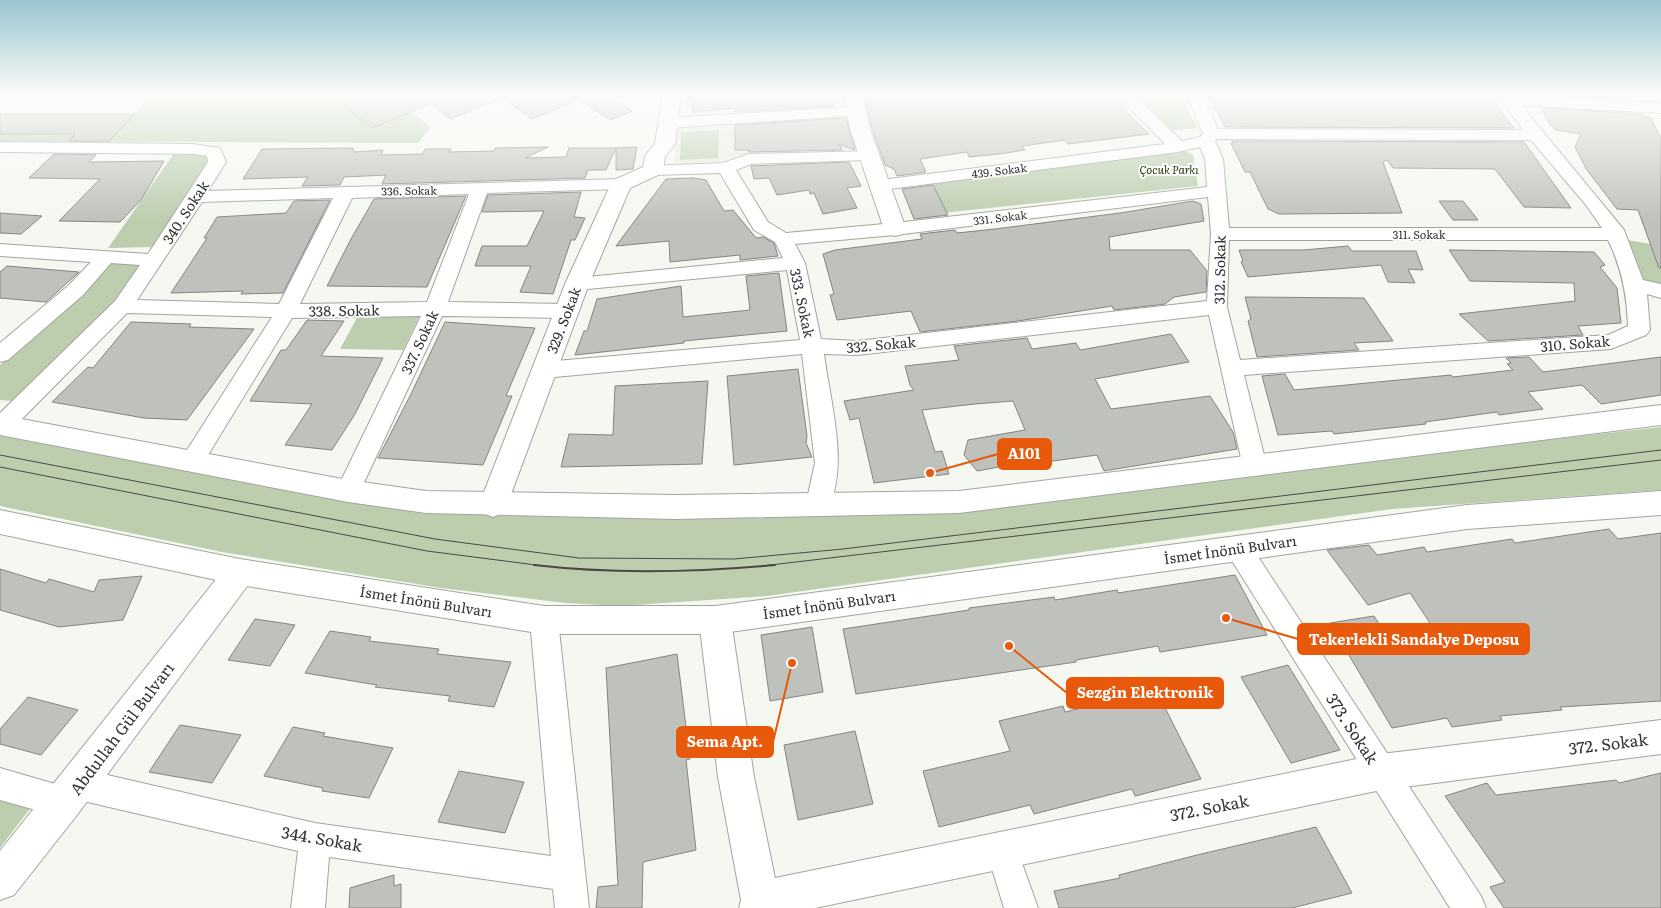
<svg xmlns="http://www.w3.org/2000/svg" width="1661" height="908" font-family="Literata,serif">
	<rect width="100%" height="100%" fill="#f4f8f1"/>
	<path fill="#e6ede0" d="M680,94H842L853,149L734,155L722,162L674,163Z"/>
	<path fill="#bdceaf" d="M214,94H389L431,127L418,143L0,141V134L115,135L150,98L210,97Z
		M1132,94H1181L1197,128L1169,131Z
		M719,130L718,158L680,160L681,132Z
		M1179,148L1193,155L1198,186L913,216L902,189Z
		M175,152L208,153L214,157L155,247L108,248Z
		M1628,240L1661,246V284L1642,279Z
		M111,262L145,263L109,309L12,401L0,400V365L86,289Z
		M359,314L420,315L403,350L340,349Z
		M1661,427V490L1392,509L767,596L620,606L565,603L441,588L222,552L0,506V431L431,507H952Z
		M0,793L35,802L0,848Z"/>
	<path fill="#bfc2bc" stroke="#838680" d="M330,94H605L632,111L610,120L579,100L532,119L502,98L450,119L431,104L372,128Z
		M690,94H829L833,106L735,112V108L693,112Z
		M866,94H920L922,98L960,94H1054L1058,99L1114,94L1129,115L1149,134L1068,144L1065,140L1022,146L1025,150L999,154L969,157L967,152L920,159L926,172L897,176L894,169L885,165L872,128L864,95Z
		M1208,94H1487L1514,128L1225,127Z
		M1570,94H1626L1631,99L1573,96Z
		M1541,108L1642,114L1644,117L1651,118L1661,138V268H1659L1638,210L1617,209L1587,170L1575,147L1581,134L1556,130L1550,125Z
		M0,114H135L109,141H68L75,134H0Z
		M846,118L855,150L839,144L842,150L749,152V150H735V125Z
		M1232,141L1524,142L1571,208L1524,207L1495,169L1393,168L1387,160L1383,162L1402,213L1279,214L1268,209L1250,172H1245L1231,143H1233Z
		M548,147L525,158L566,157L569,148H616L606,170H588L585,178L382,184L386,175L344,177L340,185L302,186L308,177L243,179L262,149L353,148L354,152L383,150L381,155L423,154L425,149H451L449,152L494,151L495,148Z
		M637,147L633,169L616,170V148Z
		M54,154L96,155L89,162L164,161L141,200L120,222L59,221L100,179L29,178Z
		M849,162L861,186L847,188L857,208L823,214L814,193L810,194L809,190L777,195L769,178L754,179L751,166Z
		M694,178L706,180L724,211L733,210L756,238L763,237L774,243L778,256L740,260V255L670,262L669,241L616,246L666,179Z
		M933,185L948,215L914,219L902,189Z
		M581,192L574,217L585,218L575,240H571L553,294L520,292L531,266H475L482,246H527L544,211L482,212L488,195Z
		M466,196L427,287L327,286L351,239L374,199Z
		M330,200L283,293L241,294L243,291L171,293L207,238H204L217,217L286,213L294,201Z
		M1193,201L1201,204L1204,221L1109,237L1110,250H1190L1207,271L1206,292L1174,297L1165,304L1114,310L1112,306L1018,321L920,332L911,311L837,320L830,295L834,294L823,254L835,250L922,239L920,234L955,230L957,233L995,229L1120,213Z
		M1439,201H1463L1478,220H1453Z
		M0,213L42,216L21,234L0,233Z
		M1348,246L1352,251H1416L1423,270L1408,269L1415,283L1388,282L1381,265L1248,277L1241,262L1243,261L1239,250H1304Z
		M1449,250L1594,252L1605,265L1600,267L1617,288L1621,323L1578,326L1583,335L1488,341L1459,314L1575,301L1574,283L1470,281Z
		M7,266L79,272L46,302L0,298V272Z
		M779,273L787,331L684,341V343L575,355L584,331H587L597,299L681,286L683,317L750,310L746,276Z
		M1245,297L1364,298L1393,341L1354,343L1359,350L1257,357L1248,321L1251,319Z
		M307,320L344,321L321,356L383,358L355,414L332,450L285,445L312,404L250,401L281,350H286Z
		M131,322L191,324L189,327L254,329L187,420L144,418L52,402L88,367L93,368Z
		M445,322L535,328L506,396H512L483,465L378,458L411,394Z
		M1171,334L1189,362L1095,379L1111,409L1210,396L1233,432L1237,449L1104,471L1097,455L1039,463L1038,460L977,471L964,455L968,440L1025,430L1013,401L975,404L922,410L935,452L942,451L949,474L874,483L859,418L850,420L844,401L914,390L910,385L905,366L959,360L954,346L1027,338L1032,349L1076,343L1080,350Z
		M1529,357L1543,372L1661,357V395L1601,404L1582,385L1528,392L1543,409L1499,415L1497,412L1425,422L1426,424L1334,434L1332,431L1278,435L1262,376L1285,374L1294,390L1451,375L1453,377L1513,370L1507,364L1511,363L1506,358Z
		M798,369L807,436L806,443L812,457L734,465L727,376Z
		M708,381L702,464L561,467L569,434L613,435L615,386Z
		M1609,529L1618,539L1661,533V701L1560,707L1562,710L1500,716L1502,720L1452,727L1447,718L1392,728L1330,623L1374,616L1392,644L1440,638L1410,593L1368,605L1327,550L1369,545L1377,555L1424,547L1427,552L1512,539L1515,543Z
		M0,569L46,583L49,579L94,592L99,580L142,576L123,620L59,627L0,610Z
		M1235,575L1267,635L1160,652L1158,646L1076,660V662L856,694L843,629L969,610V608L1054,597L1055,600L1117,590L1118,593Z
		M255,619L295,625L270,666L228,660Z
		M812,627L823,692L770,701L761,635Z
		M330,631L371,637L369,641L439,649L437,654L511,662L494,707L448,701L450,696L375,687L377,685L305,673Z
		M677,654L690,759L686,760L696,850L643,862L642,908H596L598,887L618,885L606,668Z
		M1288,665L1340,750L1291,763L1241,677Z
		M1156,690L1201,779L1135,796L1132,789L1034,814L1030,805L939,827L923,771L1010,751L999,721L1063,706L1065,712Z
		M28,697L78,710L41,755L0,744V729Z
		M180,725L241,735L212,783L149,772Z
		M293,727L325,733L323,736L393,748L369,798L322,791L323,788L264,776Z
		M855,731L873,804L798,820L784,745Z
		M459,771L524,782L505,833L438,822Z
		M1661,773V908H1504L1490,887L1505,882L1445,796L1487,783L1496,795L1616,780L1619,783Z
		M1316,827L1352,893L1292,908H1059L1054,891L1120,878L1119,875L1197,855Z
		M394,875V886L401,884V908H349L350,888Z"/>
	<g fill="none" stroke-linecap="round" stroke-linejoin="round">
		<defs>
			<path id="minor" d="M1116,94H1133L1182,141L1200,137L1203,134L1186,94H1202L1218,129L1523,130L1496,94L1661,103V113L1521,105L1624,230L1643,280L1661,284V298L1647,294L1650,330L1646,335L1611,349L1244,375L1267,467L1263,474L1255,476L1247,474L1243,467L1209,315L857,355L824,354C830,401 850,467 827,511L818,514L809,511L806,504L815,463L802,354L544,378L536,375L533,370L536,365L544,362L800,340L787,270L577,290L570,289L567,284L570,279L577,278L783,258L775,242L754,230L720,173L653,175L647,174L644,170L647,166L723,163L748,154L873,151L876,155L873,159L867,160L751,164L736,170L768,222L786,233L895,223L1207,187L1205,159L1200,147L1178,152L881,190L875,189L872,185L875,181L881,180L1165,144ZM1217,139L1531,140L1586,205L1602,228H1229L1223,159L1215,141ZM1208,197L1211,234L1207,301L857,341L821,339L805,263L795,244L895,235ZM1229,240H1608C1622,268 1627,295 1628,326L1608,335L1240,360L1227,307Z
				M854,107L860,109L862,112L860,115L668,128L660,123L668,118Z
				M0,142L193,144L220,148L226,162L208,191L621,179L627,180L630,184L627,188L621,189L487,193L448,302L566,304L573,306L576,311L573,316L566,318L442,316L360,491L357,498L348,501L339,498L336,491L421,316L292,318L200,468L192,470L184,468L180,461L272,317L127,313L9,432L0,434V413L115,301L140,265L111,263L83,295L8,360L0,362V343L69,285L91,262L0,256V244L148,254L208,162L207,156L193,154L0,152ZM469,194L427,302L300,304L352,198ZM333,198L279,304L137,300L202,202Z
				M1238,537L1247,540L1481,896L1486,908H1450L1229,556L1225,548L1229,540Z
				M544,608L554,611L558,620L589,908H555L553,889L329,857L325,908H291L298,851L79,800L75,813L64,818L0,800V768L62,786L66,773L77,768L315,823L551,856L530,620L534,611Z
				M1002,833L1013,838L1038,908H1004L986,849L991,838Z"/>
			<path id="tertiary" d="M663,94H681L675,144L665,157L663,170L660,174L630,188L589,284L507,505L503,513L493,517L483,513L479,505L565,284L611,184L614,180L643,167L645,156L655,143Z
				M844,94H862L870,129L906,229L903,234L895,236L887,234L884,229L850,129Z
				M715,606L726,610L731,620L754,777L775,878L1381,754L1661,720V754L1381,790L815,908H739L741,900L718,777L699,620L704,610Z"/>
			<path id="secondary" d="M240,559L251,563L255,572L251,581L77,815L14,895L0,900V851L229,563Z"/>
			<path id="primary" d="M1661,405V425L959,513L675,519L426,513L348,502L0,435V415L348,480L426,491L675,495L959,491Z
				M1661,491V515L1467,529L715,634H544L240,585L0,534V510L240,559L544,606H715L1467,505Z"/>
		</defs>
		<use href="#minor" stroke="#a2a59f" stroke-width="2"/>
		<use href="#tertiary" stroke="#a2a59f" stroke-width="2"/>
		<use href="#secondary" stroke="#a2a59f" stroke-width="2"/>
		<use href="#primary" stroke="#a2a59f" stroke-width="2"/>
		<use href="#minor" fill="#fff" fill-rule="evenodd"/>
		<use href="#tertiary" fill="#fff" fill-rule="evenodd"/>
		<use href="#secondary" fill="#fff" fill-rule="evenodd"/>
		<use href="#primary" fill="#fff" fill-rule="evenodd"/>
		<path stroke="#484a46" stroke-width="1" d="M0,455L435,539L579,558L734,559L843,549L1661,450
			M0,467L427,551L544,566
			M762,566L1661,460"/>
		<path stroke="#484a46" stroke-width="2" d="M534,565C611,574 698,572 775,565"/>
	</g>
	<linearGradient id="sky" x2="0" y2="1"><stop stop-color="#99c5cf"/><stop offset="0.43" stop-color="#fafcf9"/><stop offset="1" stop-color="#fafcf9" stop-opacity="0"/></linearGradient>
	<rect width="1661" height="221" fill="url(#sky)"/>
	<g text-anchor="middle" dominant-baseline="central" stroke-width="4" stroke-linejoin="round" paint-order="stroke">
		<g font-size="11" font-style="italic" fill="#1d3500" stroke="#fff">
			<text x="1169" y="169">Çocuk Parkı</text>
		</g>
		<g font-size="11" fill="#323431" stroke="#fff">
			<text transform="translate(999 170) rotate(-7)">439. Sokak</text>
			<text transform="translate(409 190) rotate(-1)">336. Sokak</text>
			<text transform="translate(1000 217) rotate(-7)">331. Sokak</text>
			<text x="1419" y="234">311. Sokak</text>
		</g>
		<g font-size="14" fill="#323431" stroke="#fff">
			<text transform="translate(185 212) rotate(-57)">340. Sokak</text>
			<text transform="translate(1219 270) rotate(-89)">312. Sokak</text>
			<text transform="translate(803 303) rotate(78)">333. Sokak</text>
			<text transform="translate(344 310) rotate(-1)">338. Sokak</text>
			<text transform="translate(563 320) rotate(-69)">329. Sokak</text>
			<text transform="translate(419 342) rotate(-65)">337. Sokak</text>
			<text transform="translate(1575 343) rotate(-5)">310. Sokak</text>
			<text transform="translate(881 344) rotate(-5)">332. Sokak</text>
			<text transform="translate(1230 549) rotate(-8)">İsmet İnönü Bulvarı</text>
			<text transform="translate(426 601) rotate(9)">İsmet İnönü Bulvarı</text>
			<text transform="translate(829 604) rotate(-8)">İsmet İnönü Bulvarı</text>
		</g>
		<g font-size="16" fill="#323431" stroke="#fff">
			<text transform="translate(121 728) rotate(-53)">Abdullah Gül Bulvarı</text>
			<text transform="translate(1353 728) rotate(57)">373. Sokak</text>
			<text transform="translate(1608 743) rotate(-7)">372. Sokak</text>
			<text transform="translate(1209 807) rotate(-11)">372. Sokak</text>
			<text transform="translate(322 838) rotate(10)">344. Sokak</text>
		</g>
	</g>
	<path fill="none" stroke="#e8590c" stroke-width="2" d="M930 473L998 454M1226 618L1298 639M1009 646L1067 693M792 663L773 742"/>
	<g fill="#e8590c" stroke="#fff" stroke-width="2">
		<circle cx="930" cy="473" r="5"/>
		<circle cx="1226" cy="618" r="5"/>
		<circle cx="1009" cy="646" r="5"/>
		<circle cx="792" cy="663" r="5"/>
	</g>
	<g fill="#e8590c" stroke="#e8590c" stroke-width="2">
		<rect x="998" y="439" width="53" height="30" rx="5"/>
		<rect x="1298" y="624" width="231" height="30" rx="5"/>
		<rect x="1067" y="678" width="156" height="30" rx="5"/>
		<rect x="677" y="727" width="96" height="30" rx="5"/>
	</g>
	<g font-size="15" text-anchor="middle" font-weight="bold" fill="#fff">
		<text x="1024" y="459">A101</text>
		<text x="1414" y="645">Tekerlekli Sandalye Deposu</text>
		<text x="1145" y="698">Sezgin Elektronik</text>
		<text x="725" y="747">Sema Apt.</text>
	</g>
</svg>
